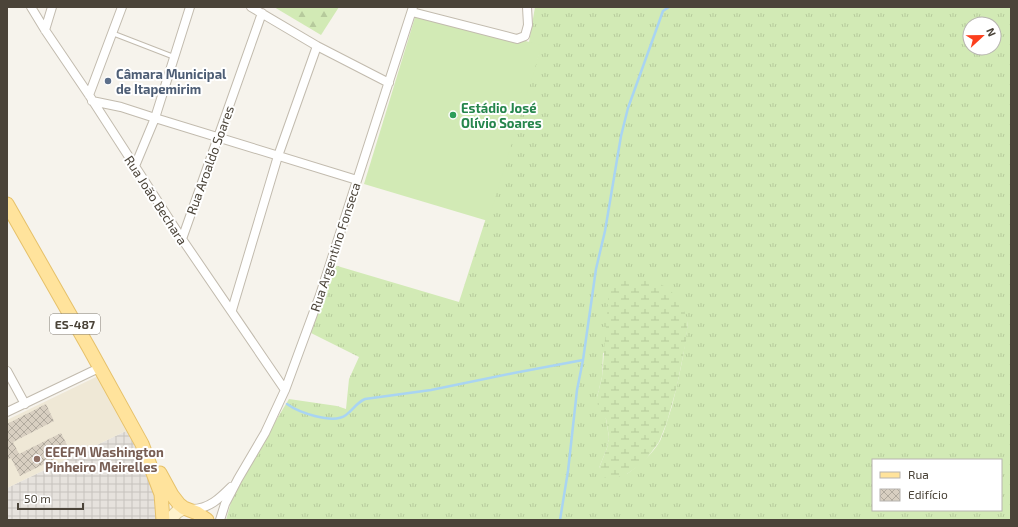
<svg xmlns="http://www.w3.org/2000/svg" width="1018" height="527" font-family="'Exo 2',sans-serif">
	<defs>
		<pattern id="industrial-grid" width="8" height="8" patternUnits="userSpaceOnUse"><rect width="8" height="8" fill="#e6e2dd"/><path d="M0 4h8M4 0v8" fill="none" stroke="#c7c3be"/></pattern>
		<pattern id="grass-tufts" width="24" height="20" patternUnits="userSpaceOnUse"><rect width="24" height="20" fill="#d2eab5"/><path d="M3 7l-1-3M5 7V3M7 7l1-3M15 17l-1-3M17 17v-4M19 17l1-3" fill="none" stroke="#b6ca9c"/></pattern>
		<pattern id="forest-firs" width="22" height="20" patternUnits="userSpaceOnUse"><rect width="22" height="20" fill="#d2eab5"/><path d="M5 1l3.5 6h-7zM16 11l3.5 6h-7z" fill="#b6ca9c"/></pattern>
		<pattern id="wetland-marsh" width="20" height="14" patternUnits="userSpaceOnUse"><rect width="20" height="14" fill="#d2eab5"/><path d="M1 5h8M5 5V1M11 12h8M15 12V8" fill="none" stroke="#b6ca9c"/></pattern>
		<pattern id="building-cross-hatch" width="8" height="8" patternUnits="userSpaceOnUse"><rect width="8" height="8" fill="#d8cfc1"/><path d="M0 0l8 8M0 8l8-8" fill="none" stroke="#b1aa9e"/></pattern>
	</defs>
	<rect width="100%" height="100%" fill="#f6f3ec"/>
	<path fill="url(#industrial-grid)" d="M128,430L152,477L158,503L156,520H7V488Z"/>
	<path fill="#efe8d6" d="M98,376L128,430L7,488V420Z"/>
	<path fill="url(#grass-tufts)" fill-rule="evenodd" d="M535,7H1011V520H226L235,488L289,399L337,406L346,409L349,379L359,357L311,333L334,265L459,302L539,53L528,48ZM970,24H994V48H970ZM688,321C685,350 679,378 672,406C668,418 665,430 660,441C652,455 639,465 627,474L599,468L607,448L609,437L606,419L597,397L602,377L603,353ZM873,460H1001V510H873Z"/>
	<path fill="url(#forest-firs)" d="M274,7H339L321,35Z"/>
	<path fill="url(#wetland-marsh)" d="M634,279L653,281L664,286L679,298L688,321L686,341L677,386L667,422L659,442L644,462L627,474L612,479L603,477L599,468L607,448L609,437L606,419L598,408L597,397L602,377L609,289L621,280Z"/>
	<path fill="#d2eab5" d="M416,14L542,45L488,221L364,184Z"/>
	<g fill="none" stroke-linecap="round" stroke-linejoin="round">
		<path stroke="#a9d4f2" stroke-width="2.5" d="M287,404C298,412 333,425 346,415C353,410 356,403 365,399L431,390L514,373L583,360
			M560,520L568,471L577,390L583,360L596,269L605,231L621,136L628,108L663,11L669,7"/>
	</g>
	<path fill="url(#building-cross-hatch)" d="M46,404L54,421L13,442L19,454L61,433L70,451L20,476L11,458L7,460V424Z"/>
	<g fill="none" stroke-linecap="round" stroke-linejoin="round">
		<defs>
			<path id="lane" d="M112,33L174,57"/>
			<path id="street" d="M31,7L45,30L89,95L182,239L285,390
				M251,7L317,46L389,83
				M412,12L517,39L525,36L528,25L527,7
				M45,30L52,7
				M89,95L122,7
				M92,101L121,107L155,118L357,180
				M135,166L155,118L190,7
				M182,239L262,13
				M232,310L278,156L317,46
				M7,371L25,404
				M7,412L99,368
				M192,509C209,509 220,498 231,487
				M220,520L225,504L238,479L265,433L285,390L320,295L413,7"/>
			<path id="secondary" d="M169,520L177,512L184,508"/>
			<path id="primary" d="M7,204L89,348L142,444L161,494L163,520
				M160,473L172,495L179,504L184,508L197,513L207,520"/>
		</defs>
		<use href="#lane" stroke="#c2bbae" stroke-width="6"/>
		<use href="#street" stroke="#c2bbae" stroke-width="10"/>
		<use href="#secondary" stroke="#d6c79b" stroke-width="14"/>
		<use href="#primary" stroke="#e6c16a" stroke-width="15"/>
		<use href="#lane" stroke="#fff" stroke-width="4"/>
		<use href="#street" stroke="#fff" stroke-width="8"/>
		<use href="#secondary" stroke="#fff3cd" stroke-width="12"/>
		<use href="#primary" stroke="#ffe39c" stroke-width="13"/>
	</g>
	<circle fill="#5c6f8a" stroke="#fff" stroke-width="1.5" cx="108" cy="81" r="4"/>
	<circle fill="#2e9e5b" stroke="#fff" stroke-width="1.5" cx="453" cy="115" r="4"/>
	<circle fill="#8d6e63" stroke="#fff" stroke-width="1.5" cx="37" cy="459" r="4"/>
	<g text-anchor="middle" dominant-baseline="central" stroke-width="4" stroke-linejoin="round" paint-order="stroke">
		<rect fill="#fff" stroke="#817c74" stroke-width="1" x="50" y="314" width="50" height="20" rx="3"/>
		<g font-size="12" font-weight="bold" fill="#4b4439">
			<text x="75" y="324">ES-487</text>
		</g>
		<g font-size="13" font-weight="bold" fill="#4e5e75" stroke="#fff" text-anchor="start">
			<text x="116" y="74">Câmara Municipal<tspan x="116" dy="15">de Itapemirim</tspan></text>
		</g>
		<g font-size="13" font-weight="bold" fill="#27864d" stroke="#fff" text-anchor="start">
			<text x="461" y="108">Estádio José<tspan x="461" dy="15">Olívio Soares</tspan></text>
		</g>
		<g font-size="13" fill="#4b4439" stroke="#fff">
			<text transform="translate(210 160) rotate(-70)">Rua Aroaldo Soares</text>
			<text transform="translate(156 200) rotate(57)">Rua João Bechara</text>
			<text transform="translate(335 247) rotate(-72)">Rua Argentino Fonseca</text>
		</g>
		<g font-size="13" font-weight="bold" fill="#785e54" stroke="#fff" text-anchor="start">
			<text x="45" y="452">EEEFM Washington<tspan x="45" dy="15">Pinheiro Meirelles</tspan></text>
		</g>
	</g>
	<rect width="1018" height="527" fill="none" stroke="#4b4439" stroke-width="16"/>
	<rect x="872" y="459" width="130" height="52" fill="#ffffff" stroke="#b7b4b0"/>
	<rect x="880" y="472" width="20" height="6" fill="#ffe39c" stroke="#b7b4b0"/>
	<text x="908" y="479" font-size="12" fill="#4b4439">Rua</text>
	<rect x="880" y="489" width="20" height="12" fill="url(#building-cross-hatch)" stroke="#b7b4b0"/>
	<text x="908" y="499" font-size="12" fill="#4b4439">Edifício</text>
	<g transform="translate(982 36) rotate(68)"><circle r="19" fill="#ffffff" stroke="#b7b4b0"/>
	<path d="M0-3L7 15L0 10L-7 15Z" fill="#fc3f1d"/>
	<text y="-6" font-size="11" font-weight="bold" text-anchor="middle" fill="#4b4439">N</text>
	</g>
	<path d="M18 503v6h65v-6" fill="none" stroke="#4b4439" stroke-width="2"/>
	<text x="24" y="503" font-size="12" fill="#4b4439" stroke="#ffffff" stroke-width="3" paint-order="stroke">50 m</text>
</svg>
